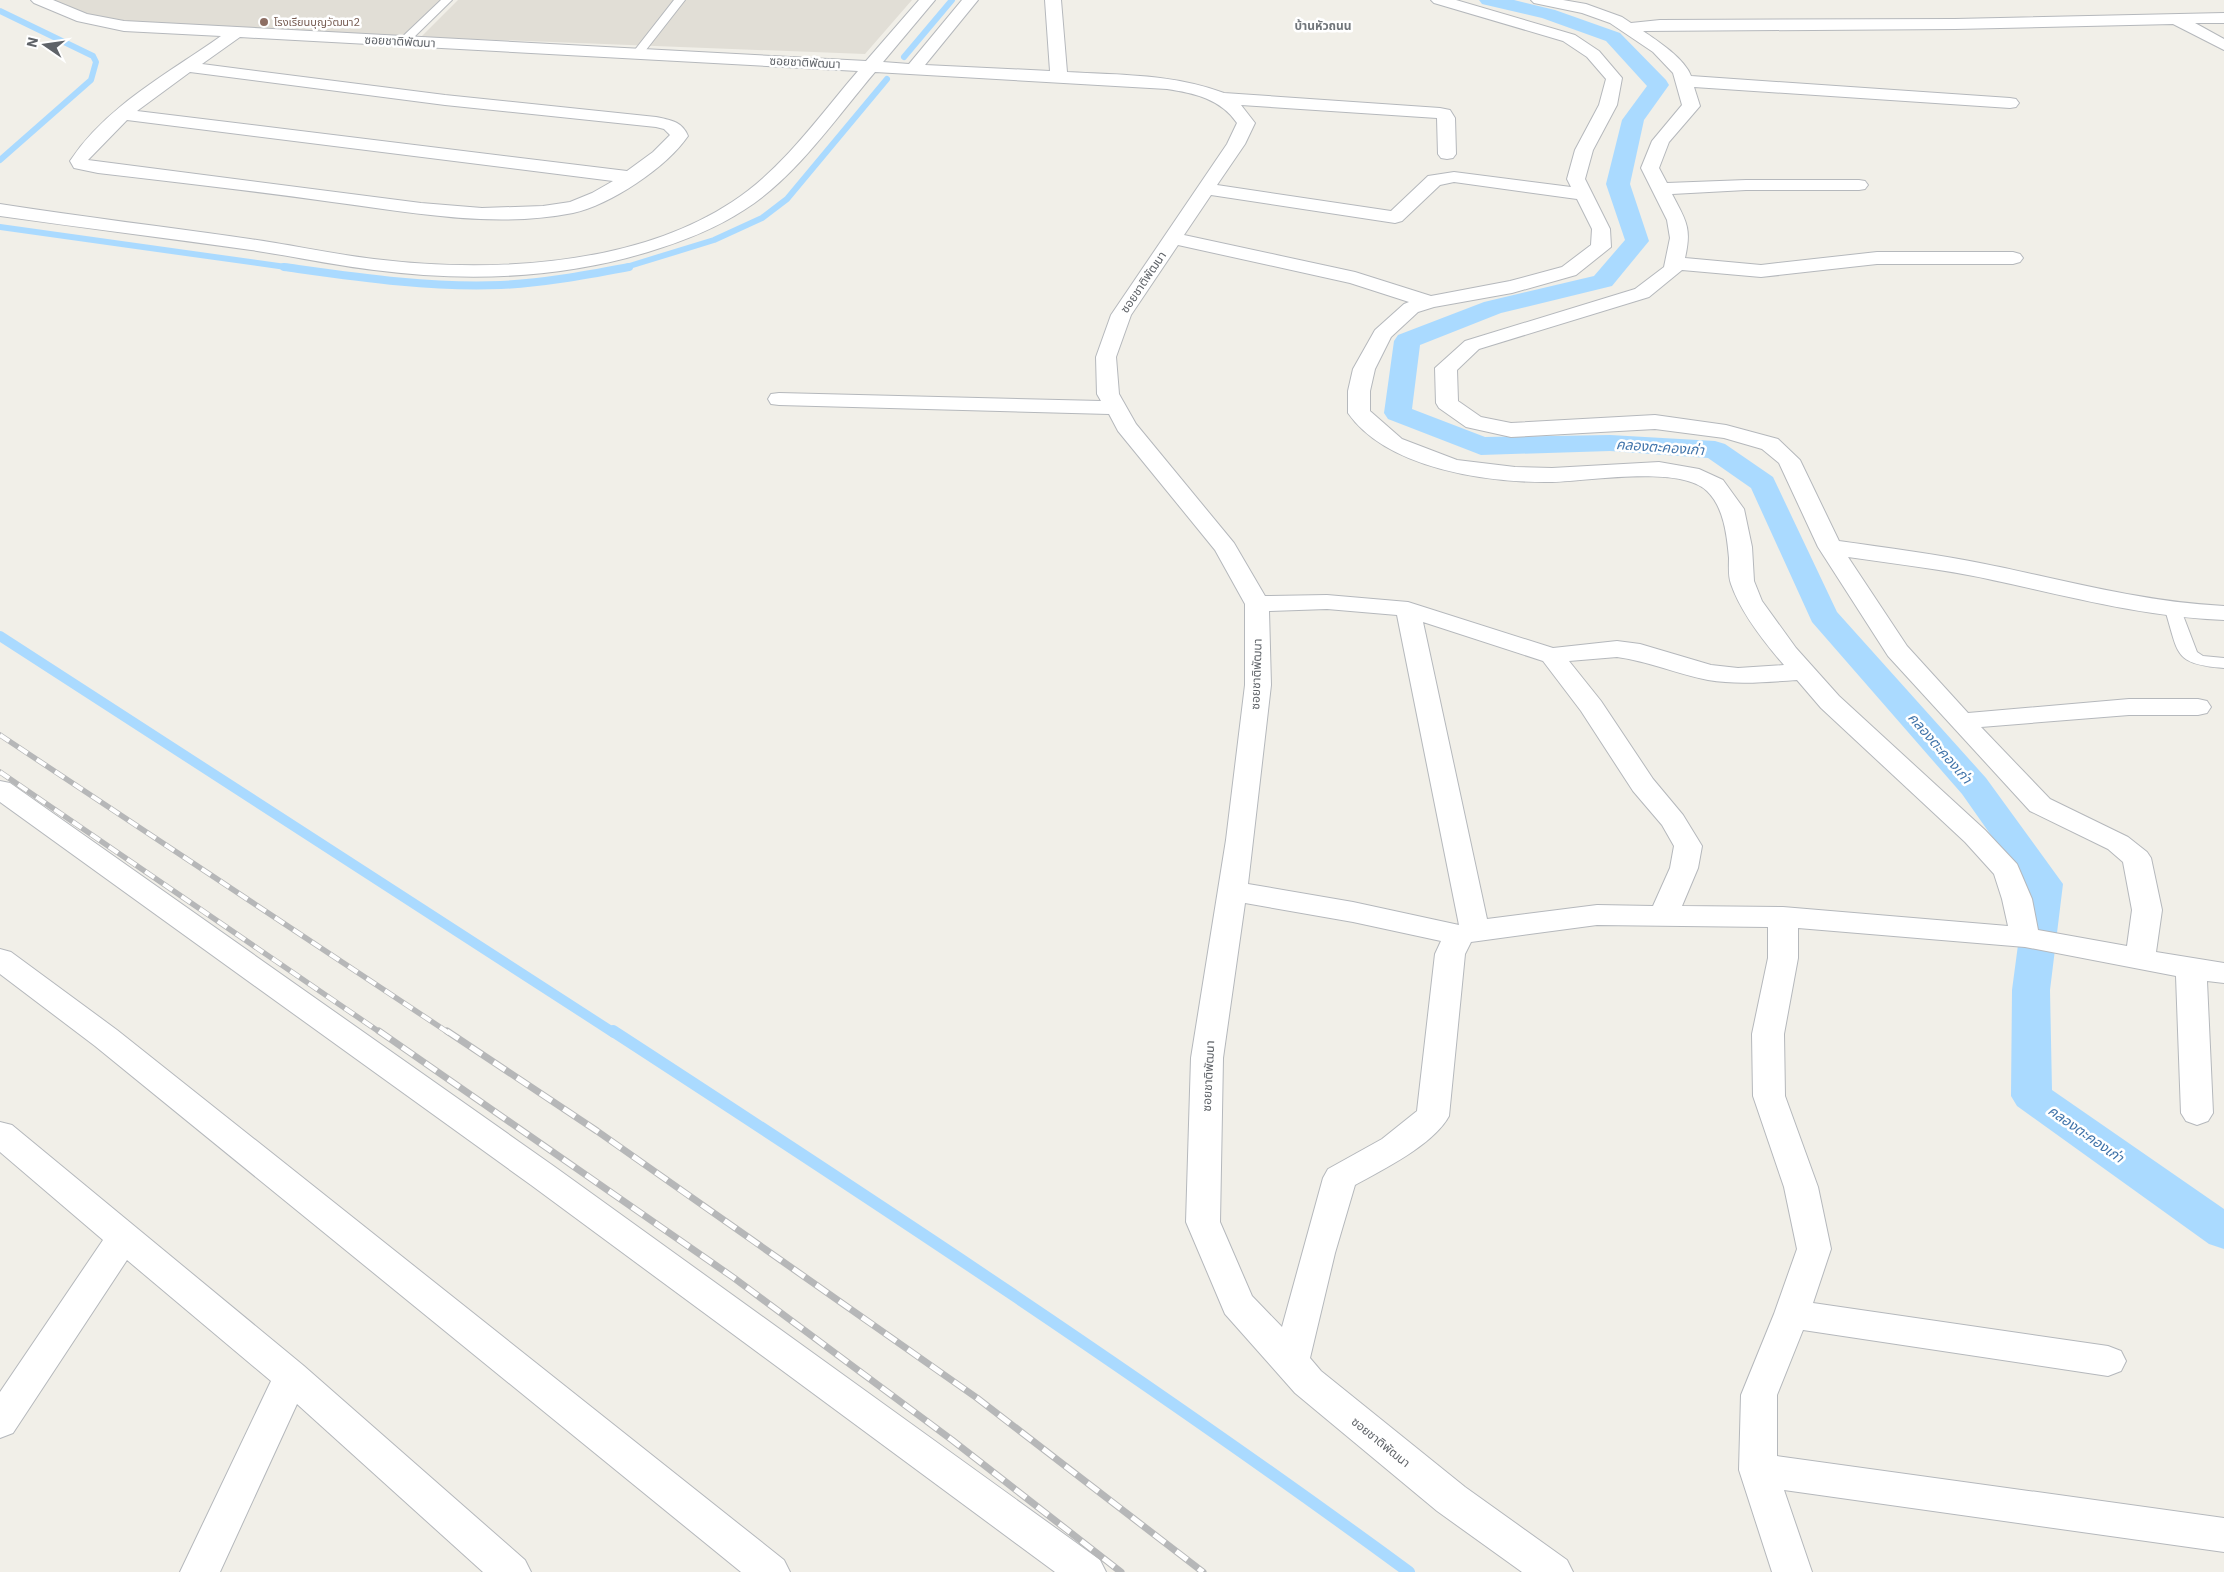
<svg xmlns="http://www.w3.org/2000/svg" width="2224" height="1572" font-family="'IBM Plex Sans','Noto Sans Thai',sans-serif">
	<rect width="100%" height="100%" fill="#f1efe8"/>
	<path fill="#e1ded6" d="M39,0H447L404,41L124,26Z
		M458,0H912L865,54L421,37Z"/>
	<g fill="none" stroke-linecap="round" stroke-linejoin="round">
		<path stroke="#aadaff" stroke-width="6" d="M0,11L93,56L96,62L91,80L0,160
			M904,57L952,0
			M0,227L293,268
			M623,268L714,240L762,218L787,199L887,79"/>
		<path stroke="#aadaff" stroke-width="8" d="M284,267C356,277 428,288 501,285C544,283 586,275 629,267"/>
		<path stroke="#aadaff" stroke-width="10" d="M0,636L614,1033"/>
		<path stroke="#aadaff" stroke-width="12" d="M613,1031C882,1206 1150,1382 1409,1572"/>
		<path fill="#aadaff" fill-rule="evenodd" d="M1479,0H1514L1555,10L1620,33L1666,80L1669,85L1644,120L1630,184L1649,241L1612,286L1501,313L1420,345L1412,409L1485,437L1610,435L1715,441L1725,444L1773,477L1837,612L1986,778L2063,884L2050,990L2052,1090L2224,1209V1249L2209,1244L2017,1106L2011,1096L2012,990L2026,885L1962,794L1812,622L1751,488L1708,458L1610,451L1481,455L1388,419L1384,413L1394,341L1398,335L1484,302L1594,276L1625,240L1606,184L1622,120L1647,86L1606,41L1542,18L1482,4Z"/>
		<defs>
			<path id="service" d="M441,0H452L408,43H400L399,41L400,39Z
				M674,0H685L642,55H634L632,53L634,51Z
				M2173,605L2179,606L2181,610L2197,652L2203,656L2224,658V668C2173,664 2179,654 2165,610L2167,606Z"/>
			<path id="minor" d="M31,0H53L87,14L124,21L866,61L919,0H935L883,62L909,64L962,0H978L925,65L1050,71L1045,0H1061L1067,72C1120,75 1174,74 1224,93L1440,108L1450,110L1455,118L1456,154L1453,158L1447,159L1441,158L1438,154L1437,118L1241,105L1255,123L1245,144L1217,185L1391,211L1428,176L1454,172L1571,187L1567,179L1575,150L1599,105L1606,79L1587,57L1563,41L1434,3L1431,0H1456L1575,35L1599,51L1622,78L1617,105L1593,150L1585,179L1610,229L1611,247L1576,275L1512,293L1434,307L1418,312L1391,337L1375,369L1370,391V411L1402,439L1457,460L1515,467L1552,468L1659,462L1699,469L1723,480L1744,509L1752,547L1754,581L1762,601L1796,648L1839,696L1985,830L2017,864L2032,899L2038,930L2127,946L2132,910L2123,862L2108,849L2030,811L1888,656L1818,547L1779,463L1762,449L1724,438L1655,429L1511,437L1466,427L1439,408L1436,403L1435,368L1465,341L1635,289L1664,267L1670,238L1667,220L1641,168L1652,141L1682,105L1673,73L1653,52L1610,23L1582,13L1534,3L1531,0H1563L1586,4L1622,17L1631,23L1660,20L1955,19L2224,13V23H2195L2224,39V50L2173,24L1955,29L1643,31C1658,41 1685,59 1691,76L2010,98L2016,99L2019,103L2016,107L2010,108L1694,87L1700,106L1669,142L1659,168L1667,183L1746,180H1859L1865,181L1868,185L1865,189L1859,190H1746L1672,194C1686,221 1692,227 1685,258L1761,265L1877,252H2013L2020,254L2023,258L2020,262L2013,264H1877L1761,277L1682,270L1649,297L1479,349L1457,370L1458,401L1481,417L1511,423L1655,415L1726,425L1778,439L1800,460L1839,541C1888,548 1937,554 1985,564C2065,580 2142,602 2224,606V620C2143,617 2067,596 1988,579C1942,569 1895,564 1848,557L1907,646L1968,713L2129,699H2198L2207,701L2211,707L2207,713L2198,715H2129L1981,727L2050,799L2128,837L2147,852L2151,858L2162,910L2156,952L2224,963V983L2207,981L2213,1113L2208,1121L2197,1125L2186,1121L2181,1113L2176,976L2025,947L1798,928V958L1784,1034L1785,1096L1818,1187L1831,1249L1813,1303L2108,1346L2121,1351L2126,1361L2121,1371L2108,1376L1803,1330L1777,1395V1456L2224,1518V1552L1784,1490L1812,1572H1772L1739,1470L1741,1395L1774,1314L1797,1249L1784,1187L1753,1096L1752,1034L1768,958V927L1597,925L1471,942L1465,954L1449,1116C1433,1145 1384,1169 1355,1185L1335,1253L1310,1358L1321,1371L1465,1487L1567,1560L1573,1572H1522L1437,1511L1295,1393L1225,1314L1186,1222L1191,1058L1226,840L1245,685V604L1215,550L1118,431L1109,414L779,405L771,404L768,399L771,394L779,393L1101,401L1097,394L1096,357L1111,315L1227,144L1237,123C1221,99 1194,93 1167,89L875,72C835,119 796,177 744,210C715,229 681,242 648,252C559,279 465,282 374,270C332,265 292,256 251,250C167,238 83,228 0,216V204C83,217 167,227 250,239C292,245 333,254 374,259C488,273 633,267 732,202C783,169 819,116 858,71L240,37L202,64L445,95L656,117C670,120 682,121 688,136C666,168 610,205 573,213C493,229 411,212 332,202C254,191 176,182 98,173L74,168L70,161C106,106 169,73 221,36L124,31L77,21L34,3ZM190,72L445,105L656,127L664,129L670,135L653,152L627,171L137,111ZM127,120L613,181L592,193L570,202L543,206L482,208L421,203L88,160ZM1454,182L1577,199L1592,229L1591,245L1562,267L1510,281L1431,296L1355,272L1184,235L1211,195L1395,223L1402,221L1440,185ZM1178,245L1350,283L1409,302L1404,304L1375,330L1353,369L1348,391V413C1387,469 1488,483 1552,482C1588,481 1680,465 1707,491C1724,507 1727,536 1729,558C1729,566 1728,576 1731,584C1741,613 1764,642 1784,665L1738,668L1711,665L1640,644L1617,641L1553,648L1408,602L1327,595L1265,596L1234,543L1136,424L1119,394L1116,357L1131,315ZM1327,609L1397,615L1459,925L1353,902L1248,884L1271,685L1269,611ZM1423,622L1543,661L1581,711L1633,791L1662,825L1674,846L1670,868L1653,906L1597,905L1487,919ZM1617,657C1648,661 1677,674 1708,680C1737,685 1767,682 1797,680L1821,708L1965,842L1994,874L2002,899L2008,926L1783,907L1682,906L1698,868L1702,846L1683,815L1653,779L1601,701L1569,661ZM1245,903L1353,922L1441,941L1435,954L1417,1111L1382,1139L1328,1169L1323,1178L1282,1327L1252,1296L1220,1222L1223,1058Z
				M0,781L10,783L555,1167L1100,1560L1106,1572H1055L531,1185L0,802Z
				M0,949L11,952L117,1030L784,1560L790,1572H741L95,1046L0,974Z
				M0,1122L12,1125L304,1366L525,1560L531,1572H483L297,1404L220,1572H180L271,1381L127,1260L13,1433L0,1438V1392L103,1240L0,1152Z"/>
		</defs>
		<use href="#service" stroke="#b5b8bc" stroke-width="2"/>
		<use href="#minor" stroke="#b5b8bc" stroke-width="2"/>
		<use href="#service" fill="#fff" fill-rule="evenodd"/>
		<use href="#minor" fill="#fff" fill-rule="evenodd"/>
		<defs>
			<path id="rail-far1" d="M0,735L449,1033
				M0,772L381,1033"/>
			<path id="rail" d="M379,1031L734,1278L952,1440L1121,1572
				M447,1031L597,1131L977,1398L1203,1572"/>
		</defs>
		<use href="#rail-far1" stroke="#b6b7b8" stroke-width="5.5"/>
		<use href="#rail" stroke="#b6b7b8" stroke-width="7"/>
		<use href="#rail-far1" stroke="#fff" stroke-width="4" stroke-dasharray="11" stroke-linecap="butt"/>
		<use href="#rail" stroke="#fff" stroke-width="5" stroke-dasharray="14" stroke-linecap="butt"/>
	</g>
	<circle fill="#8d6e63" stroke="#fff" stroke-width="2" cx="264" cy="22" r="5"/>
	<g text-anchor="middle" dominant-baseline="central" stroke-width="5" stroke-linejoin="round" paint-order="stroke">
		<g font-size="11" fill="#785e54" stroke="#fff" text-anchor="start">
			<text x="274" y="22">โรงเรียนบุญวัฒนา2</text>
		</g>
		<g font-size="12" font-weight="bold" fill="#70757a" stroke="#fff">
			<text x="1323" y="25">บ้านหัวถนน</text>
		</g>
		<g font-size="12" fill="#5f6368" stroke="#fff">
			<text transform="translate(400 41) rotate(3)">ซอยชาติพัฒนา</text>
			<text transform="translate(805 62) rotate(3)">ซอยชาติพัฒนา</text>
			<text transform="translate(1143 282) rotate(-56)">ซอยชาติพัฒนา</text>
			<text transform="translate(1256 674) rotate(-88)">ซอยชาติพัฒนา</text>
			<text transform="translate(1208 1076) rotate(-87)">ซอยชาติพัฒนา</text>
			<text transform="translate(1381 1442) rotate(39)">ซอยชาติพัฒนา</text>
		</g>
		<g font-size="14" font-style="italic" fill="#4174aa" stroke="#fff">
			<text transform="translate(1660 447) rotate(4)">คลองตะคองเก่า</text>
			<text transform="translate(1940 748) rotate(49)">คลองตะคองเก่า</text>
			<text transform="translate(2086 1134) rotate(35)">คลองตะคองเก่า</text>
		</g>
	</g>
	<g transform="translate(45 45) rotate(283)" stroke="#ffffff" stroke-width="4" paint-order="stroke">
	<path d="M0-4L9 19L0 12L-9 19Z" fill="#5f6368"/>
	<text y="-8" font-size="14" font-weight="bold" text-anchor="middle" fill="#5f6368">N</text>
	</g>
</svg>
